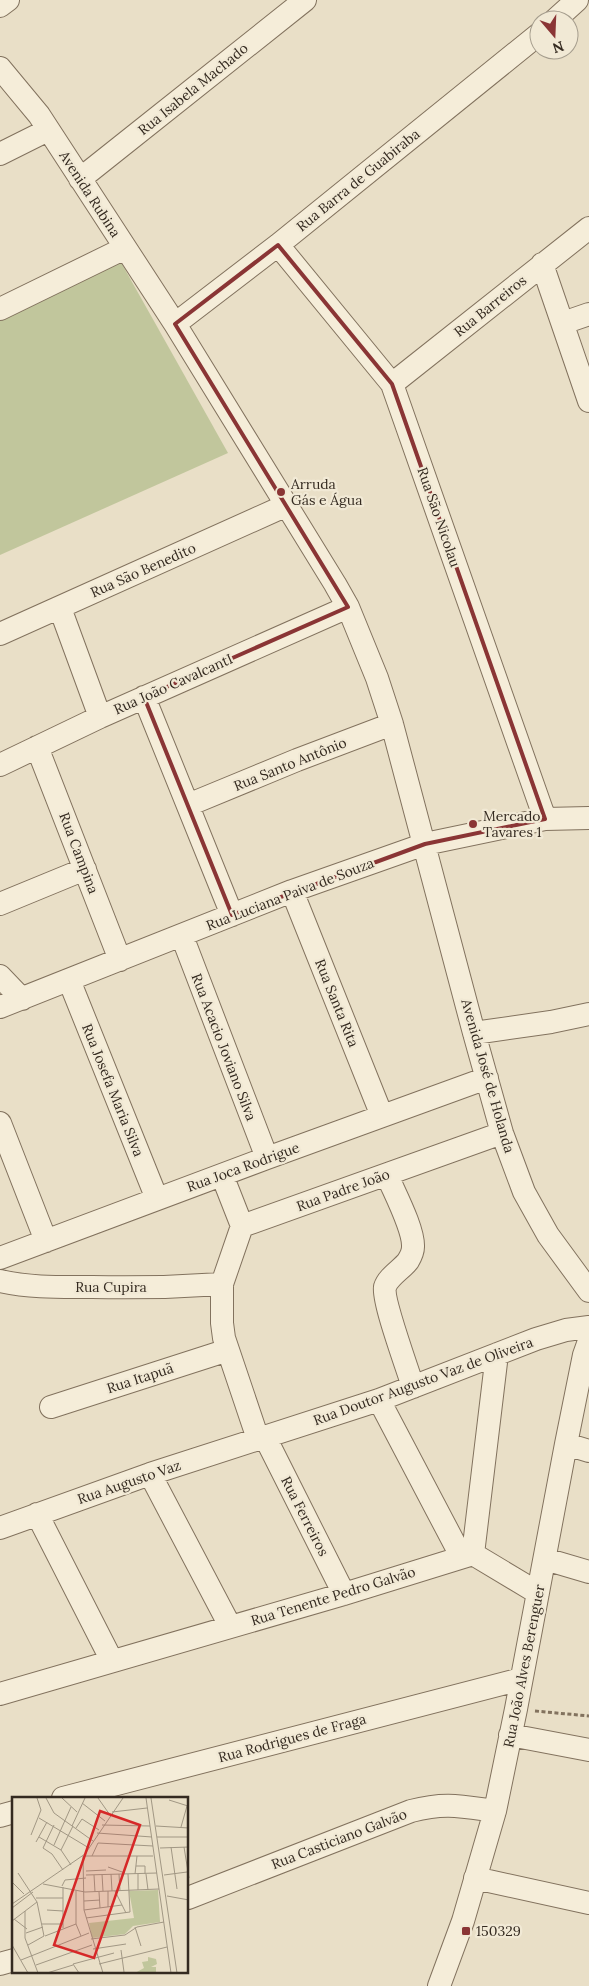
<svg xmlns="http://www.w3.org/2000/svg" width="589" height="1986" font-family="Lora,serif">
	<rect width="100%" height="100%" fill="#e9dfc7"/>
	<path fill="#c1c69c" d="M118,257L228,453L0,555V317Z"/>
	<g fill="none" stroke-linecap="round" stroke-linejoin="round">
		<defs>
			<path id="minor" d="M0,6L8,0
				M555,20L577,0
				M0,68L39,115L175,324L335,584L348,607L377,678L392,724L474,1033L502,1133L524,1192L548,1235L589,1291
				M0,154L48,130
				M80,179L305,0
				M278,245L392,384L545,819
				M542,264L589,401
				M0,309L125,248
				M563,323L589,314
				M175,324L278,245L539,34
				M392,384L589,228
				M60,608L100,717
				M0,634L287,505
				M144,697L232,915
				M37,747L120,960
				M0,765L100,717L348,607
				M188,805L297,760L392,724
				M292,891L382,1116
				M0,904L85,869
				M182,936L267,1158
				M0,976L22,999
				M69,980L157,1199
				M0,1007L292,891L425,844L545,819L589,818
				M474,1033L551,1022L589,1014
				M0,1123L46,1241
				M222,1175L242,1226
				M387,1175C394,1192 414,1229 413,1247C413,1252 411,1256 408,1261C402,1269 388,1277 385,1287C382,1300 408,1370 413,1387
				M242,1226L502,1133
				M242,1226L222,1284V1323L224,1338L258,1439
				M0,1258L267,1158L487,1078
				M0,1281C30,1288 61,1287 92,1287C136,1288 179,1287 222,1284
				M379,1400L461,1556
				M51,1407L228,1350
				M265,1437L344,1594
				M566,1444L589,1451
				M150,1474L230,1626
				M37,1514L112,1661
				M0,1528L150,1474L379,1400L536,1339L566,1330L589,1327
				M473,1554L538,1593
				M545,1559L589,1572
				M0,1694L344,1594L473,1554L497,1354
				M510,1735L589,1750
				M63,1798L521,1679
				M0,1816L14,1812
				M475,1878L589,1903
				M188,1898L411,1811C445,1802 460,1806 495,1811
				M0,1964L14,1960
				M439,1986L463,1921L495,1811L516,1709L566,1444L584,1355L589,1341"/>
		</defs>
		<use href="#minor" stroke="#82725e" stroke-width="24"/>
		<path stroke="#82725e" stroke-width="3" stroke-dasharray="4 2.5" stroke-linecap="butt" d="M535,1711L589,1716"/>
		<use href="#minor" stroke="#f5edd9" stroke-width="22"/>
	</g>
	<path fill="none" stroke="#8a3535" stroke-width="4" stroke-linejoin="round" d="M278,245L392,384L545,819L425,844L232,915L144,697L348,607L175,324Z"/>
	<g fill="#8a3535" stroke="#f1e9d5" stroke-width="2">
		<circle cx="281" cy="492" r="5"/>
		<circle cx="473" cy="824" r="5"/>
		<rect x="461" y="1926" width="10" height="10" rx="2.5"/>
	</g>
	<g text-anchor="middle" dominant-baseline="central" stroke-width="4.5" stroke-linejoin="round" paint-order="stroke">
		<g font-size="14" fill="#342a20" stroke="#f1e9d5">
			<text transform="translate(193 89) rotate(-39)">Rua Isabela Machado</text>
			<text transform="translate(358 180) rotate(-39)">Rua Barra de Guabiraba</text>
			<text transform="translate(90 194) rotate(57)">Avenida Rubina</text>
			<text transform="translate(490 306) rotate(-39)">Rua Barreiros</text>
			<text transform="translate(439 517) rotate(71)">Rua São Nicolau</text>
			<text transform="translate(143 570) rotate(-24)">Rua São Benedito</text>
			<text transform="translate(173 684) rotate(-24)">Rua João CavalcantI</text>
			<text transform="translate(290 764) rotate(-22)">Rua Santo Antônio</text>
			<text transform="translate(79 853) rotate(69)">Rua Campina</text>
			<text transform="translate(290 894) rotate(-21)">Rua Luciana Paiva de Souza</text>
			<text transform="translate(337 1003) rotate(68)">Rua Santa Rita</text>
			<text transform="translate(224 1047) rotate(69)">Rua Acacio Joviano Silva</text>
			<text transform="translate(488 1076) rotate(74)">Avenida José de Holanda</text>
			<text transform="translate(113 1090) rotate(68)">Rua Josefa Maria Silva</text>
			<text transform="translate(243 1167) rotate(-20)">Rua Joca Rodrigue</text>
			<text transform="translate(343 1190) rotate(-20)">Rua Padre João</text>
			<text x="111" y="1287">Rua Cupira</text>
			<text transform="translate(140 1378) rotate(-18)">Rua Itapuã</text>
			<text transform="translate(423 1381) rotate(-20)">Rua Doutor Augusto Vaz de Oliveira</text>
			<text transform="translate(129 1482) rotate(-19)">Rua Augusto Vaz</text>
			<text transform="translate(305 1516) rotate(63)">Rua Ferreiros</text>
			<text transform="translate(333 1596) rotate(-17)">Rua Tenente Pedro Galvão</text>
			<text transform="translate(524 1666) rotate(-79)">Rua João Alves Berenguer</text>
			<text transform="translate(292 1738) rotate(-15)">Rua Rodrigues de Fraga</text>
			<text transform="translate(339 1839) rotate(-21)">Rua Casticiano Galvão</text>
		</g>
		<g font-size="14" fill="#342a20" stroke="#f1e9d5" text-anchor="start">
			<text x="291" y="484">Arruda<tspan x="291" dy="16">Gás e Água</tspan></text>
			<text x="483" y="816">Mercado<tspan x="483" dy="16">Tavares 1</tspan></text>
			<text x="476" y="1931">150329</text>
		</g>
	</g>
	<g transform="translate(12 1797)">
		<rect width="176" height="176" fill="#e9dfc7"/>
		<path d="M146,93L148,125L121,129L113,137L80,141L77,126L122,121L117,94ZM136,160L144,162L145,167L139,170H144V175L123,176L132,171L130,165L136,164Z" fill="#c1c69c"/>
		<path fill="none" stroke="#a19784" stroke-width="1" d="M34,1L42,16L81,44M50,1L65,15M86,1L98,18M134,1L159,176M139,1L165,176M157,3L176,9M70,6L93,24M100,15L135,11M27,21L77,51M42,28L31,51L40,57L51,73M90,28L138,29M60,29L73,1M144,29L177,31M169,30L175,9M64,31L70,22L87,33M85,36L140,40M19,38L29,13L25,1M27,40L49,53L59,68M145,40H177M24,45L35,25M42,48L59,10M159,50L165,92M172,50L177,81M148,51L177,50M49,53L61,29M71,59L72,113L91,176M73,59H141M80,59L86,46L141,49M124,69H133V77M96,70L113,76M74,74L94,73M6,76L25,105L32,139L16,148M90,77L91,94M99,77L100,94M107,77L108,94M123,77L125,59M126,77V93M134,77L136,93M74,78L145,76M82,78L83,95M152,78L175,75M0,85L12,97M31,87L73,95L147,92M50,89L53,83L74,81M51,90V131M64,94V127L69,139M96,94V110M103,94L114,116M87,95L88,111M155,99L177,103M24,101H51M72,104L88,103M0,107L73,57L111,1M0,111L21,95M35,113L51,114M72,113L110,108M13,114V141L26,176M74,121L118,115L116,77M2,122L15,132M0,124L25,105M30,127H51M123,130L129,149M14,136L31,130M33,139L64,127M79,142L113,138L125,130L152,125M0,148L16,176M81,152L114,147M109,153L112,175M9,163L77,136M87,167L155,150M24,168L80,148M35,176L61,168M67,176L61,167L102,156"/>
		<path fill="#d62828" fill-opacity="0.15" stroke="#d62828" stroke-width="2.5" d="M88,14L128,28L82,161L42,148Z"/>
		<rect width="176" height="176" fill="none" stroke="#342a20" stroke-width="2.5"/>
	</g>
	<g transform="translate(554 35) rotate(161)"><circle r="24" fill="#f1e9d5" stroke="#a59d8d"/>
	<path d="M0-4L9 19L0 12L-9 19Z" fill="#8a3535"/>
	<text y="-8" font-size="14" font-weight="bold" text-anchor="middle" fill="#342a20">N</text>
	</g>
</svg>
